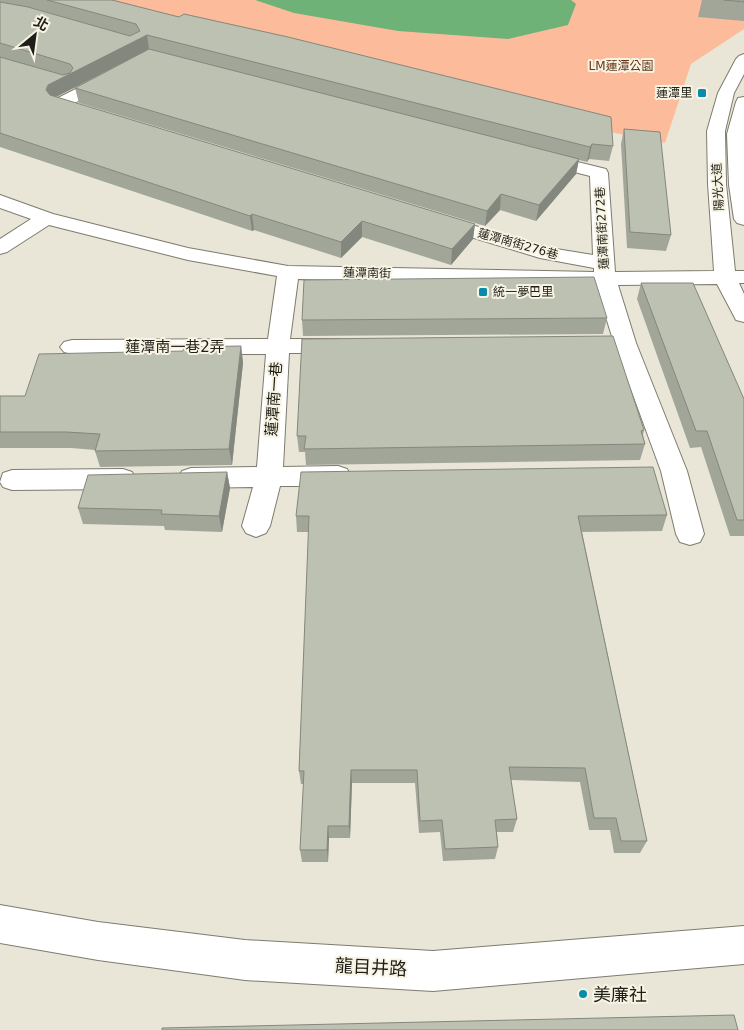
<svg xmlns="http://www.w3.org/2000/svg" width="744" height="1030" font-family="'DejaVu Sans','Noto Sans TC',sans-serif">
	<rect width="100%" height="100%" fill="#e9e6d7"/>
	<path fill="#fcbc9c" d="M83,0H709L744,21V29L691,64L665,143L585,127Z"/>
	<path fill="#6fb278" d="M255,0H571L576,4L568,25L508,39L398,31L294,13Z"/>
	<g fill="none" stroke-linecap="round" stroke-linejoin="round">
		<defs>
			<path id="minor" d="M744,54V74L734,93L725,131L726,184L735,271H744V283H739L744,294V322L736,320L717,284L618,285L636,343L687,471L704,534L700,542L690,545L680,542L676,534L661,471L614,343L596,285L298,279L290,339H339L347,341L351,346L347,351L339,353H289L283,467L338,466L347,469L351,476L347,483L338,486H280L270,526L266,533L256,537L246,533L242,526L253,487L191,488L182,485L178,478L182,471L191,468L257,467L266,354H72L64,352L60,347L64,342L72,340L268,339L277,276L188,260L49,225L7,252L0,254V239L31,219L0,208V195L53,214L188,248L288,266L594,272V268L540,258L431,225L428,221L431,217L438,215L550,248L593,255L590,176L535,162L532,158L535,154L541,153L606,169L608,173L615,272L714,271L708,184L707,131L718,93L736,59L739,56Z
				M109,72L115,74L117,77L115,80L66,108H54L52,104L54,100Z
				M744,97V225L737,223L734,219L729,185L727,134L736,102L738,98Z
				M123,469L132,472L136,479L132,486L123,489L12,490L3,487L0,482L3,473L12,470Z
				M0,905L98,922L245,940L433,951L744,926V964L433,991L245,980L98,960L0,943Z"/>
		</defs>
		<use href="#minor" stroke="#7e7b6e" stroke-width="2"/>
		<use href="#minor" fill="#fff" fill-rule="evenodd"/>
	</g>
	<path fill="#a2a699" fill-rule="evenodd" d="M0,0H112L613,146L609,161L589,159L587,162L579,160L576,174L536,221L500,210L485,226L79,103L75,88L113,68L56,97L475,224L473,239L451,265L362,237L341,258L254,230L252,231L0,147V57L64,75L0,57ZM36,9L39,10L130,36Z
		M702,0H744V21L698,17Z
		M624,129L671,235L666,251L627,248L621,144Z
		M641,283L744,399V536H730L701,447L690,448L637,299Z
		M607,318L603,334L303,336L302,320Z
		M241,346L243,363L232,465L100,467L95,451V450L71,448H0V396H25L183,351Z
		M644,430L643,435L645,444L640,460L306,465L305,452H299L297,436Z
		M227,472L230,488L222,532L165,530L164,526L83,524L78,508Z
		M667,515L662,531L582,532L647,841L640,853H614L610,830H589L580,782L511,780L517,819L513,832H497L498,847L495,859L443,861L440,832L419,833L415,783H352L350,838H329L328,862H302L300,850L304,784H301L299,771L309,532H297L296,516Z"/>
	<path fill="#84877d" d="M147,35L149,49L52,99L46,90L48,85Z
		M592,144L589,159L587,162L590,147Z
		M579,159L576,174L536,221L539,205Z
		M501,194L500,210L485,226L487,211Z
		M252,214L254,230L252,231L250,216Z
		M362,221V237L341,258V242Z
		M475,224L473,239L451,265L452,249Z
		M241,346L243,363L232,465L229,449Z
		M227,472L230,488L222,532L219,516Z
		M351,770L352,783L350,838L349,826Z
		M328,826L329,838L328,862L327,850Z"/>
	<path fill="#bcc1b2" stroke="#84877d" d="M47,0H112L179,17L184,14L288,37L611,117L613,146L592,144L590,147L147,35L48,85L46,90L50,95L475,224L452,249L362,221L341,242L252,214L250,216L0,133V57L63,75L70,73L73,68L70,64L0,43V2L28,7L130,36L140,31L136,24Z
		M724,0H744V2Z
		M149,49L579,159L539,205L501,194L487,211L75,88Z
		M624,129L660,132L671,235L630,232Z
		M594,277L607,318L302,320L304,280Z
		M641,283H693L744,399V520H737L707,431H696Z
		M613,336L644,430L641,431L645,444L304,449L306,436H297L302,339Z
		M241,346L229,449L95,451L100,434L66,432H0V396H25L39,354L183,351L184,347Z
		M653,467L667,515L578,516L647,841H621L616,818H594L585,768L509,767L517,819L495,820L498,847L445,849L442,820L420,821L417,770H351L349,826H328L327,850H300L304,771H299L309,516H296L301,472Z
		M227,472L219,516L161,514L162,510L78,508L88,475Z
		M734,1015L738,1030H162V1028Z"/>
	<g fill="#098bac" stroke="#f7f4e4" stroke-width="2">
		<rect x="697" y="88" width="10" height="10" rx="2.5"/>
		<rect x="478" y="287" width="10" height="10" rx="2.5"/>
		<circle cx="583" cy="994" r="5"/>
	</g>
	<g text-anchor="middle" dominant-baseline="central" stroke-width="4" stroke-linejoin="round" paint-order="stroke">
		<g font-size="12" fill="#673418" stroke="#f7f4e4">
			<text x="621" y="66">LM蓮潭公園</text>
		</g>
		<g font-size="12" fill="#1f1e18" stroke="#f7f4e4" text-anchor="end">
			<text x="692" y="93">蓮潭里</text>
			<text x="493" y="292" text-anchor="start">統一夢巴里</text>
		</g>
		<g font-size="12" fill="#1f1e18" stroke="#f7f4e4">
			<text transform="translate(718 187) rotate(-93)">陽光大道</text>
			<text transform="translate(602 228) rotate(-93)">蓮潭南街272巷</text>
			<text transform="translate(518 244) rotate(16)">蓮潭南街276巷</text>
			<text transform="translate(367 273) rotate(1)">蓮潭南街</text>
		</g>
		<g font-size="15" fill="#1f1e18" stroke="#f7f4e4">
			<text x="175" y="347">蓮潭南一巷2弄</text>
			<text transform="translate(274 399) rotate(-86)">蓮潭南一巷</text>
		</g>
		<g font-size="18" fill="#1f1e18" stroke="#f7f4e4">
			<text transform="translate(371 967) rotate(3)">龍目井路</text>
		</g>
		<g font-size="18" fill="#1f1e18" stroke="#f7f4e4" text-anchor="start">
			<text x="593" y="994">美廉社</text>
		</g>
	</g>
	<g transform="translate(35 35) rotate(29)" stroke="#f7f4e4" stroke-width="4" paint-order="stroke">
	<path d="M0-4L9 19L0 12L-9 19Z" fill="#1f1e18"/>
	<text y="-8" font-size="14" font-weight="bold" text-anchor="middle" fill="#1f1e18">北</text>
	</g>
</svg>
